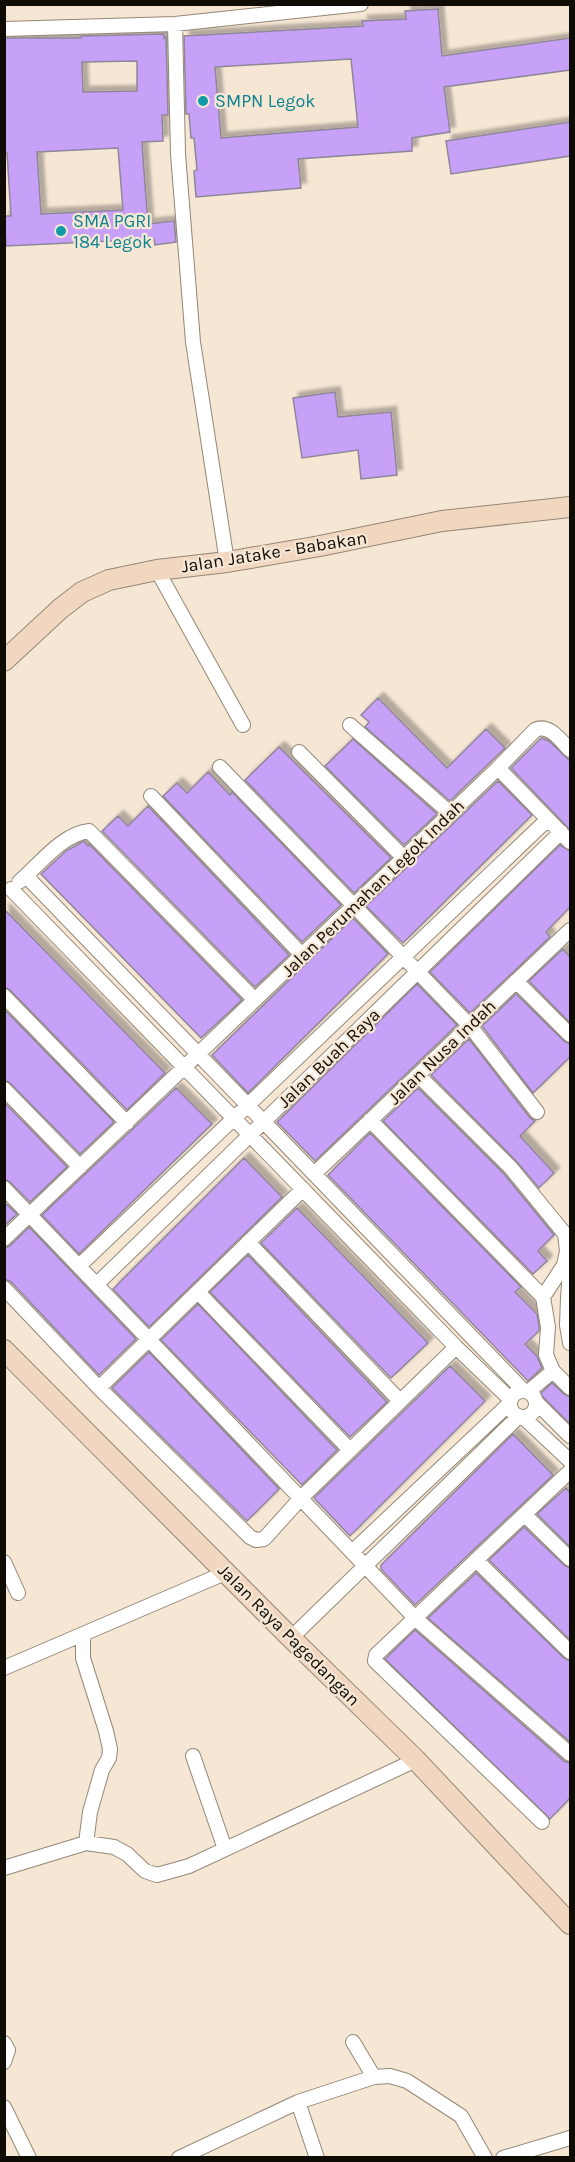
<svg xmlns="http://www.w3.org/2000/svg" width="575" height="2162" font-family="Karla,sans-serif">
	<defs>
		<filter id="shadow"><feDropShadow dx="5.5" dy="-5.5" stdDeviation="1.5" flood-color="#0004"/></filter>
	</defs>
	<rect width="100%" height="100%" fill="#f6e7d5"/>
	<path fill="#c7a0f7" stroke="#8e8699" stroke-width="1.5" fill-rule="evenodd" filter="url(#shadow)" d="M438,9L442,56L570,38V70L444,87L450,132L412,138V151L298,159L301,188L196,197L194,171L197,170L194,138H191L189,114H186L184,36L363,26L362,21L406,19L405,11ZM351,59L358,127L221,138L215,67Z
		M164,34V38L166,37L168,115H162L163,141L142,142L144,171L148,224L174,221L176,242L155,245L154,239L6,246L4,216H11L7,153H4V38H81V36ZM137,61V91L83,92L82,62ZM118,148L123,210L41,214L37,152Z
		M570,122V156L451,174L446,141Z
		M335,392L338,417L391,412L397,475L361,479L358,450L302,458L293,398Z
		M378,698L447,768L486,729L505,748L450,801L365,727L369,722L361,715Z
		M541,738L549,741L570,761V830L511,768Z
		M353,739L437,814L404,845L325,766Z
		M279,747L391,858L354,893L245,780Z
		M208,772L230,795L232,792L341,905L302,942L163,796L177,783L187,793Z
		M498,781L532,815L403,943L366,906Z
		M148,806L289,955L255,987L102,831L118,816L128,826Z
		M84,841L88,846L89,844L242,1000L201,1038L41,874L66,851Z
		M560,845L570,851V907L546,932L550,937L470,1013L430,972Z
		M4,909L165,1073L127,1110L10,990L4,987Z
		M353,918L388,954L248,1093L212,1055Z
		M563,949L570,957V1023L529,981Z
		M417,984L457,1025L315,1161L277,1122Z
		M516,994L564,1041L570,1044V1057L533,1093L482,1026Z
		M4,1009L114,1122L80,1154L10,1083L4,1080Z
		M469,1039L530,1118L535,1121L520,1136L554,1173L539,1188L517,1162L431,1075Z
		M176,1088L212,1124L79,1254L42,1215Z
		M418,1088L504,1174L554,1235L538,1251L547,1261L533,1274L383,1121Z
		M4,1102L67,1167L30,1202L10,1182L4,1179Z
		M370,1133L521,1287L515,1292L537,1314L539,1327V1331L525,1344L537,1356L542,1368L528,1381L328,1175Z
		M244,1158L282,1197L149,1327L113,1289Z
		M4,1202L17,1214L4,1226Z
		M297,1208L428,1343L391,1378L261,1243Z
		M29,1227L136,1339L99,1375L11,1282L4,1279V1248L10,1246Z
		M248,1255L387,1402L350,1437L210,1292Z
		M198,1304L337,1450L302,1485L161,1340Z
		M149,1352L279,1489L247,1521L112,1388Z
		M450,1366L485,1401L350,1536L314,1498Z
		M552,1383L564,1394L570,1397V1424L540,1394Z
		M513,1434L553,1475L415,1605L381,1569V1565Z
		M566,1488L570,1493V1547L537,1514Z
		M524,1527L564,1565L570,1568V1640L489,1560Z
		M476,1573L564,1658L570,1661V1742L428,1618Z
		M415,1630L564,1761L570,1763V1798L550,1819L385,1659Z"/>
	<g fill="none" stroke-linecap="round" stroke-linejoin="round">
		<defs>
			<path id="street" d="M175,24L178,154L193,342L227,562
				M4,29L175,24L361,4
				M157,570L243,725
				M350,725L451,814
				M299,752L404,858
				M220,767L470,1026L537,1112
				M498,768L570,842
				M151,796L302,955
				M26,876L524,1391
				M19,882C40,864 62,834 89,831L255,1000
				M11,889L456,1347L510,1399
				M516,981L570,1035
				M4,996L127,1123
				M418,1075L511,1168L565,1234L567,1251L564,1265L543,1297
				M4,1089L80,1167
				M370,1120L543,1297L548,1327L546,1355L553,1371L528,1392
				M314,1174L570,930
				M4,1188L416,1619L570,1754
				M4,1239L498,768L535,730C549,723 561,741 570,750
				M248,1242L400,1401
				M79,1266L548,819
				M570,1271L568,1298H570
				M97,1284L561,832
				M4,1288L99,1388L250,1537L256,1540L264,1539L301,1498L456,1347
				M198,1292L350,1450
				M568,1298L567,1325L570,1343
				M553,1371L570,1388
				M99,1388L303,1189
				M510 1404a13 13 0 1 1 26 0a13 13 0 1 1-26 0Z
				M536,1402L570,1436
				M523,1417L570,1461
				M525,1515L570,1559
				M352,1552L510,1403
				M477,1561L570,1652
				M4,1562L18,1593
				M83,1634V1658L106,1731L110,1749L109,1758L102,1770L90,1812L86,1843
				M291,1638L519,1416
				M4,1668L225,1573
				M193,1756L225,1849
				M542,1822L375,1661L376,1655L570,1471
				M4,1868L86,1843L114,1847L127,1854L145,1871L157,1875L189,1866L416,1760
				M353,2042L374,2077
				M4,2043L8,2050L4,2062
				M298,2102L317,2158
				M4,2107L29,2158
				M179,2158L298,2102L374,2077L390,2076L407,2081L461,2116L485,2158
				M503,2158L570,2138"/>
			<path id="secondary" d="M4,661L60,609L82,592L109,580L157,570L227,562L320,546L442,521L570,507
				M4,1350L291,1638L416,1760L570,1924"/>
		</defs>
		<use href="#street" stroke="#948776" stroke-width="16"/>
		<use href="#secondary" stroke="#948776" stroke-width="22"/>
		<use href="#street" stroke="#fff" stroke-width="14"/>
		<use href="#secondary" stroke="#f1d7c0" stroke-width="20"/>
	</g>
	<g fill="#0f9aa8" stroke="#f6e7d5" stroke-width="2">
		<circle cx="203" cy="101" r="6"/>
		<circle cx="61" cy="231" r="6"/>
	</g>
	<g text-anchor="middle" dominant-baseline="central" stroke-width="4.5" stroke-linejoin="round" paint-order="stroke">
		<g font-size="18" fill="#0d838f" stroke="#f6e7d5" text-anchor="start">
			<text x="215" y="101">SMPN Legok</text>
			<text x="73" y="221">SMA PGRI<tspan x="73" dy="21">184 Legok</tspan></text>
		</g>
		<g font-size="18" fill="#0f0b05" stroke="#f6e7d5">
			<text transform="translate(274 552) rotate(-9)">Jalan Jatake - Babakan</text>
			<text transform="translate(373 888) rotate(-44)">Jalan Perumahan Legok Indah</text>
			<text transform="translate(442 1052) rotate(-44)">Jalan Nusa Indah</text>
			<text transform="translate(329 1058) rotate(-44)">Jalan Buah Raya</text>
			<text transform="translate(289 1635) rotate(45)">Jalan Raya Pagedangan</text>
		</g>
	</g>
	<rect width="575" height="2162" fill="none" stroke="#0f0b05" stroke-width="12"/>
</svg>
